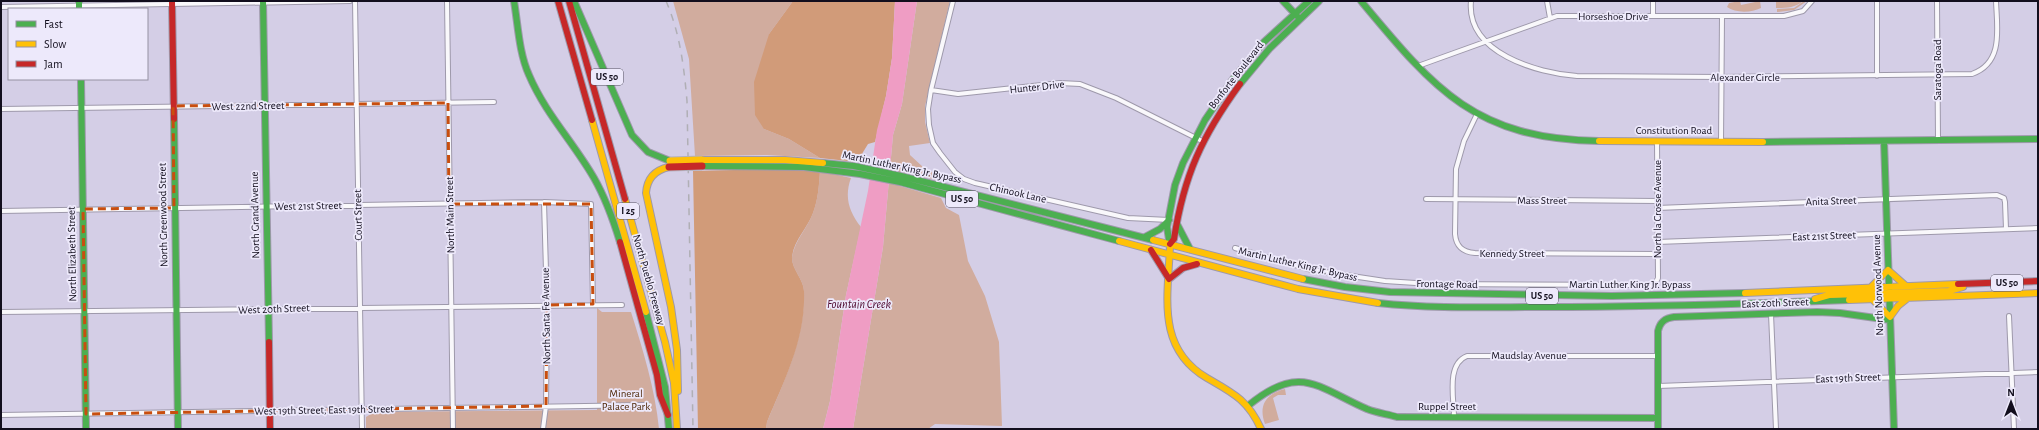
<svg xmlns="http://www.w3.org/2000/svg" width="2039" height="430" font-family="'Alegreya Sans',sans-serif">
	<rect width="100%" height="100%" fill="#d4cee6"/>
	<path fill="#d1ac9e" d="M673,1H793L769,34L764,129L789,139L820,158L767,155L695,156L689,59Z
		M917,1H950L925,106V122L930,143L909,146L910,155L923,167L937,175V180L901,172L900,186L941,198L946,208L959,215L968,261L985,296L999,342L1002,426L935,424L928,429H853L883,247L893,135L902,104Z
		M1740,1L1741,5L1760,1L1761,8C1751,13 1735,13 1727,7L1729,3Z
		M1776,1H1803C1795,8 1786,8 1776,8Z
		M1804,1H1807L1794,10L1777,12V9L1794,8Z
		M820,171L851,178C844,197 849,212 861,227L846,295L830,401L823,429H766L767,422C785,379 805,338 804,291C804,280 791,268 792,257C795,240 807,229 813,213C818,200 819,186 820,171Z
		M597,308L602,312H631C643,350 655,389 659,429H366V417L374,412L597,410Z
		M1285,389L1286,395H1278L1273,398L1279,420L1265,424C1258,405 1266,394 1285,389Z"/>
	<path fill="#d19b79" d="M793,1H895L892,58L886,96L875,142L868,144L857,162L820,158L789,139L764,129L755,115L754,82L769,34Z
		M770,169L820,171C819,186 818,200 813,213C807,229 794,240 792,257C791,268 804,280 804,291C806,338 785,379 767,422L766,429H698L693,171Z"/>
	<path fill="#ef9dc4" d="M895,1H917L902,104L893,135L883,247L853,429H823L830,401L846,295L868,191L877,130L886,96L892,58Z"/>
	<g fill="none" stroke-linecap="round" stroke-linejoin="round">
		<defs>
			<path id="street" d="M355,1L362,429
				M447,1L453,429
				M953,1L931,90L928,109L929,125L933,143L940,153L955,172L964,179L975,183L1128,218L1169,220
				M1471,1C1466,53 1537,73 1577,76L1721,77L1972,74C2004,63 1997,28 1996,1
				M1547,1L1550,18
				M1937,1L1938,140
				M1,7L350,1
				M1653,16V1
				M1418,66L1557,16H1784L1803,11L1812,1
				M1877,76V1
				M931,90L958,94L1060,83L1080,84L1116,98L1202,141
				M1,109L494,102
				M1477,114L1464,141L1456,169L1455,234C1456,246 1462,252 1475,253L1657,254
				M1721,142L1722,16
				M1426,199L1657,201
				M1657,208L1997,195L2004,198L2005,202L2006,229
				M1,211L544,202L591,204L593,304
				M1657,242L2038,228
				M1235,248L1312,270L1385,281L1431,284L1652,285L1656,282L1658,278L1657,141
				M1,312L622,305
				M1771,314L1776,429
				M2009,316L2014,429
				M1658,386L2038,372
				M1,415L647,405
				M1454,417C1454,398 1446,364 1467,356H1658
				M543,429L546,406L547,305L544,202"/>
			<path id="fast" d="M79,1V9
				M263,1L269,342
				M514,1C518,25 519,53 529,75C545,113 574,143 594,178C606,199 613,219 620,242
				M574,1L632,135L648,152L670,161
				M1283,1L1297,16
				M1361,1C1435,90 1475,139 1599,141
				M81,79L86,429
				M1240,84L1270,48L1319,1
				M174,119L178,429
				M1884,141L1894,429
				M1763,142L2038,139
				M823,163L854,166L901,176L1153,240
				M702,166L804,167L860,174L900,182L1119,241
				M1177,224L1190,249
				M1145,237L1160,229L1169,220
				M1170,246L1167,227L1175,185L1183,163L1205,120L1233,79L1264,42L1309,1
				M1303,279L1345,287L1390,292L1612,296L1745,293
				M1378,303C1433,309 1489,307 1544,307C1646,307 1748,304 1849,300
				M646,312L665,387L669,429
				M1249,405C1300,363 1317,387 1367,409C1377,413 1387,414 1397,417L1658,418
				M1658,429V331C1660,322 1665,318 1674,317L1817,312L1840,313L1890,320"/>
			<path id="slow" d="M592,120L646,312
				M1599,141L1763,142
				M702,160H785L823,163
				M669,167C655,170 647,179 646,193L671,307L677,350L678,391
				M625,199L665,342L674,383L677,429
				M1153,240L1303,279
				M1119,241L1298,289L1378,303
				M1170,246C1168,297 1156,348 1207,378C1233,393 1248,400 1261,429
				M1870,288L1888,270L1906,286
				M1745,293L1958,284
				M1815,299L1829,295L1949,291L1963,287
				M1849,300L2038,293
				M1873,300L1890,317L1898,306L1908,298"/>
			<path id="jam" d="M172,1L174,119
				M558,1L592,120
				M569,1L625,199
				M620,242L657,375L660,395L668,415
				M1170,244L1174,239C1184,175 1202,136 1240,84
				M1151,250L1169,279L1183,268L1197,264
				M1958,284L2038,281
				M269,342L270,429"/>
		</defs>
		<use href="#street" stroke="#9e99ab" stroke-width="6"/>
		<use href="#fast" stroke="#9e99ab" stroke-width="8"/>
		<use href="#slow" stroke="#9e99ab" stroke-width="8"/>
		<use href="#jam" stroke="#9e99ab" stroke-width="8"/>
		<use href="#street" stroke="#f9f8fb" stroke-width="4"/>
		<use href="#fast" stroke="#4caf50" stroke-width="6"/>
		<use href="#slow" stroke="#ffc107" stroke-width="6"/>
		<use href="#jam" stroke="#c62828" stroke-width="6"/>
		<path stroke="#b0afb5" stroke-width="1.5" stroke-dasharray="7 7" stroke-linecap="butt" d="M666,1C680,33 684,67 687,101L693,429"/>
		<defs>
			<path id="slow-bridge" d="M670,161L702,160"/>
			<path id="jam-bridge" d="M669,167L702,166"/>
		</defs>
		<use href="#slow-bridge" stroke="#b3b0bc" stroke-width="9" stroke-linecap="butt"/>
		<use href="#jam-bridge" stroke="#b3b0bc" stroke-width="9" stroke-linecap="butt"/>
		<use href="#slow-bridge" stroke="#ffc107" stroke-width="7"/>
		<use href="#jam-bridge" stroke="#c62828" stroke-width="7"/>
	</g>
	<path fill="none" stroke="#c84e0f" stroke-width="3" stroke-dasharray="8 5" stroke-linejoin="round" d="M448,103L449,204H591L593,304L547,305L546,406L86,414L83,209L174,208L173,106Z"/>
	<g text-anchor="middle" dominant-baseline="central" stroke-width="3.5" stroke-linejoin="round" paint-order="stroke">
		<g fill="#ede9fb" stroke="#545060" stroke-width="1">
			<rect x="591" y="69" width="32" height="16" rx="3"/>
			<rect x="946" y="191" width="32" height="16" rx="3"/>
			<rect x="617" y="203" width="22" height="16" rx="3"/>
			<rect x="1991" y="275" width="32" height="16" rx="3"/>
			<rect x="1526" y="288" width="32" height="16" rx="3"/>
		</g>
		<g font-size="10" font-weight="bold" fill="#120e1d">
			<text x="607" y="77">US 50</text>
			<text x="962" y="199">US 50</text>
			<text x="628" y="211">I 25</text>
			<text x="2007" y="283">US 50</text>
			<text x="1542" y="296">US 50</text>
		</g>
		<g font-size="11" fill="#120e1d" stroke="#ede9fb">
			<text x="1613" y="16">Horseshoe Drive</text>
			<text transform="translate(1937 70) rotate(-90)">Saratoga Road</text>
			<text transform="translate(1236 75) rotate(-52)">Bonforte Boulevard</text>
			<text x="1745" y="77">Alexander Circle</text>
			<text transform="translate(1037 87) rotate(-6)">Hunter Drive</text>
			<text transform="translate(248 106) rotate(-1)">West 22nd Street</text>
			<text x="1674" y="130">Constitution Road</text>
			<text transform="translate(902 167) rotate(12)">Martin Luther King Jr. Bypass</text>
			<text transform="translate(1018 193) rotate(13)">Chinook Lane</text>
			<text x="1542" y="200">Mass Street</text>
			<text transform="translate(1831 201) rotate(-2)">Anita Street</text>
			<text transform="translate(308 206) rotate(-1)">West 21st Street</text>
			<text transform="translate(1657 209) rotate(-90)">North la Crosse Avenue</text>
			<text transform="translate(163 215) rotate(-91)">North Greenwood Street</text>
			<text transform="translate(255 215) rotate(-91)">North Grand Avenue</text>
			<text transform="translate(358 215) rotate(-91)">Court Street</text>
			<text transform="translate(450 215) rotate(-91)">North Main Street</text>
			<text transform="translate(1824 236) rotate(-2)">East 21st Street</text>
			<text x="1512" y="253">Kennedy Street</text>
			<text transform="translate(72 254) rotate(-91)">North Elizabeth Street</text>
			<text transform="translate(1298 264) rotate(13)">Martin Luther King Jr. Bypass</text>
			<text transform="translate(649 280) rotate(74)">North Pueblo Freeway</text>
			<text transform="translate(1447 284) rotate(1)">Frontage Road</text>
			<text x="1630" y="284">Martin Luther King Jr. Bypass</text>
			<text transform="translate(1878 285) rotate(-92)">North Norwood Avenue</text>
			<text transform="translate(1775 303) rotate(-2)">East 20th Street</text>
			<text transform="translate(274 309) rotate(-2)">West 20th Street</text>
			<text transform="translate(546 316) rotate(-91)">North Santa Fe Avenue</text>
			<text x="1529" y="355">Maudslay Avenue</text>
			<text transform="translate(1848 378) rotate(-2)">East 19th Street</text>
			<text x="1447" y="406">Ruppel Street</text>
			<text transform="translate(324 410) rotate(-1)">West 19th Street; East 19th Street</text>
		</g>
		<g font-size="11" fill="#4f2909" stroke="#ede9fb">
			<text x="626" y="393">Mineral<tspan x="626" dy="13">Palace Park</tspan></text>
		</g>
		<g font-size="12" font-style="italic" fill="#4e072c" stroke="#ede9fb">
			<text x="859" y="304">Fountain Creek</text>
		</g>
	</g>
	<rect width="2039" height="430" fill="none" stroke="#120e1d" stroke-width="4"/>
	<rect x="8" y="8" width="140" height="72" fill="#ede9fb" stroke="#9591a2"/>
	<rect x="16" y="21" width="20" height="6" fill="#4caf50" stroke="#9591a2"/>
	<text x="44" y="28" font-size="12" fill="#120e1d">Fast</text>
	<rect x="16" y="41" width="20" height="6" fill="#ffc107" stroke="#9591a2"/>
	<text x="44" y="48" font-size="12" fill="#120e1d">Slow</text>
	<rect x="16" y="61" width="20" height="6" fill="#c62828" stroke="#9591a2"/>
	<text x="44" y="68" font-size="12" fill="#120e1d">Jam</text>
	<g transform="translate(2011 402)" stroke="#ede9fb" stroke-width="3" paint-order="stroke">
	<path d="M0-3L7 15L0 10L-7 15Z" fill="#120e1d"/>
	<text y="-6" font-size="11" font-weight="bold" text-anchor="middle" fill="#120e1d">N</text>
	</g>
</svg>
